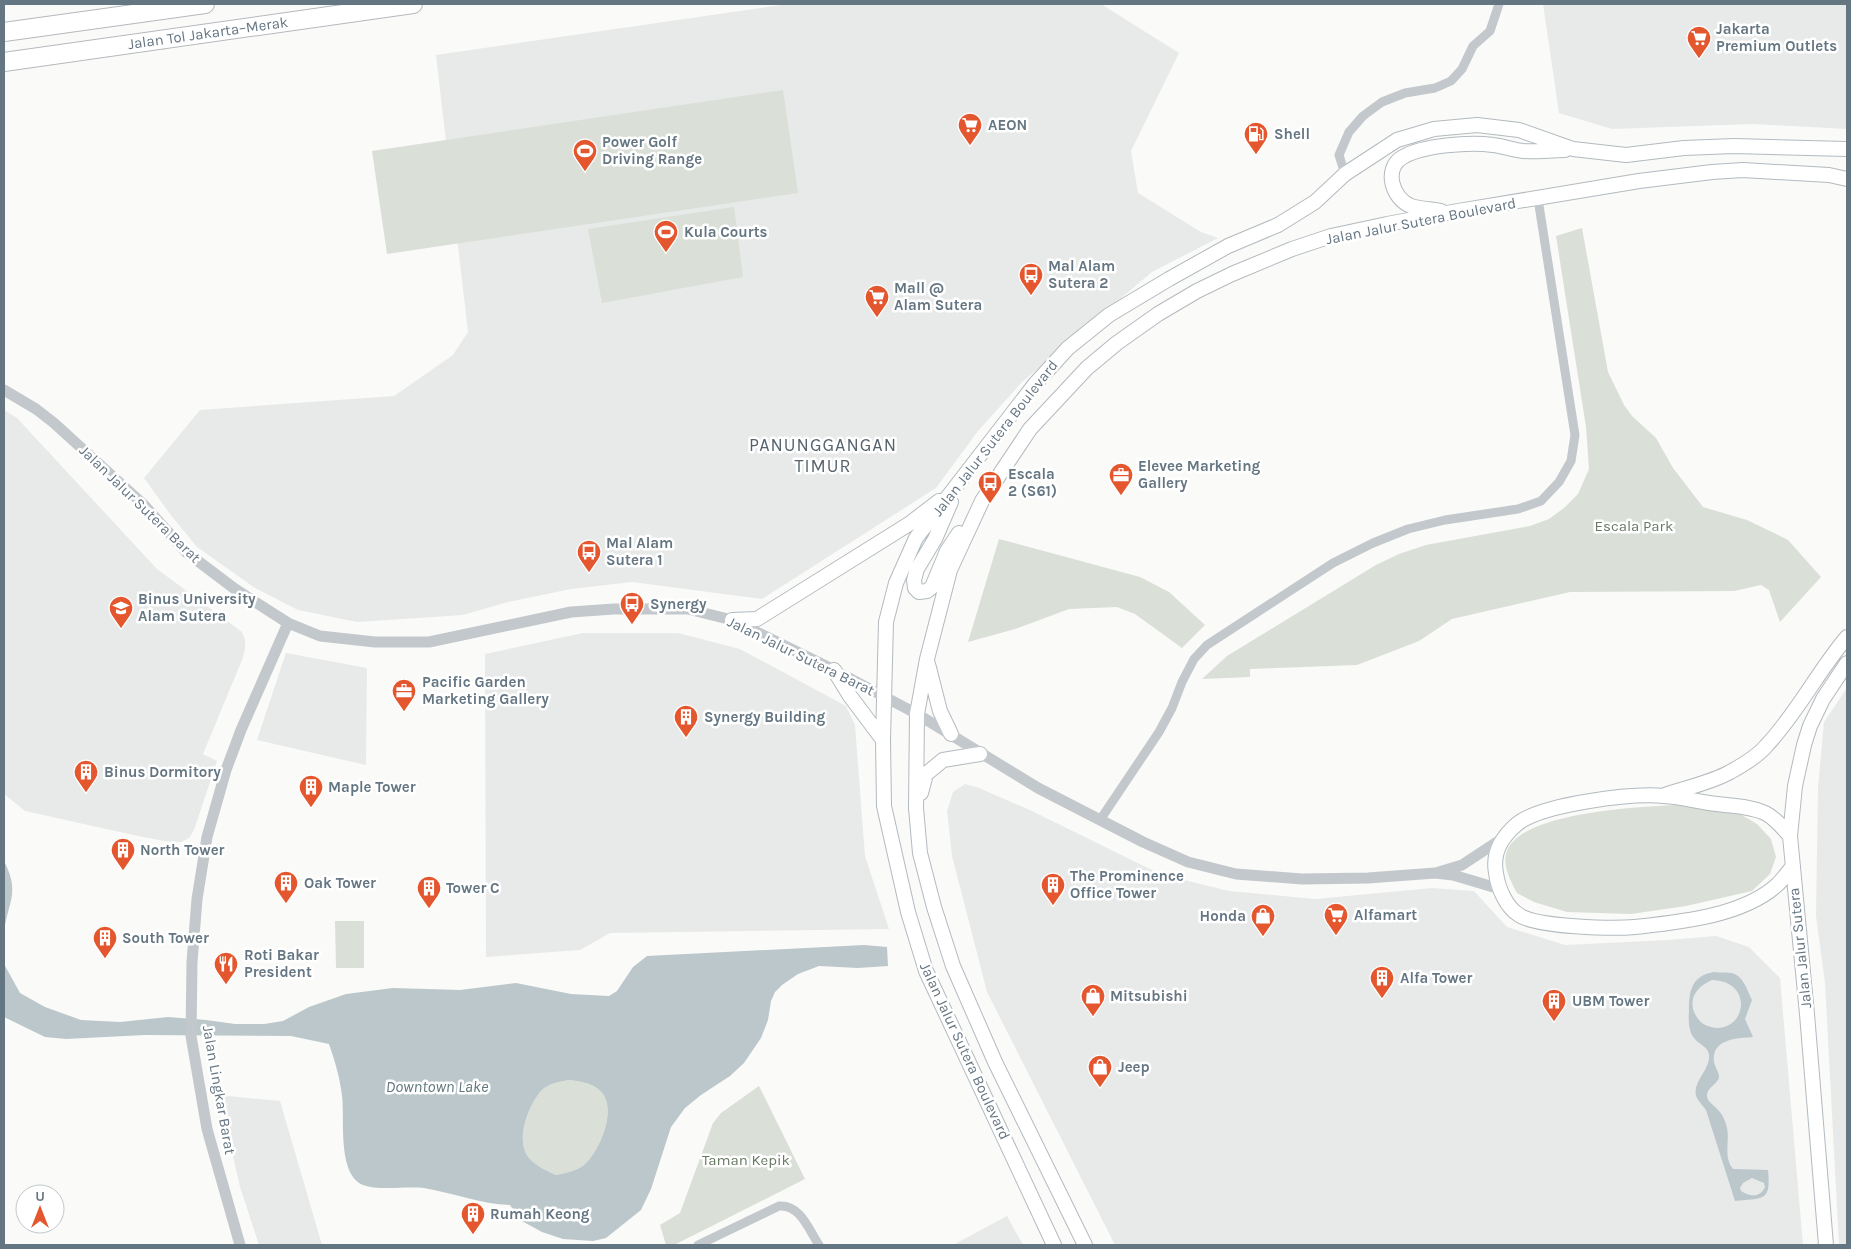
<svg xmlns="http://www.w3.org/2000/svg" width="1851" height="1249" font-family="Karla,sans-serif">
	<rect width="100%" height="100%" fill="#fafaf8"/>
	<path fill="#e8e9e9" d="M788,4H1101L1179,53L1131,151L1138,193L1201,232L1218,238L1152,272L1022,382L978,431L936,488L762,599L632,582L571,589L508,602L463,615L357,622L298,610L255,588L197,547L170,514L144,478L200,410L394,396L453,355L468,332L436,55Z
		M1543,4H1847V129L1752,124L1612,129L1559,113Z
		M4,410L17,418L157,569L242,632L245,640V649L242,660L203,754L217,761L194,830L189,838L181,842L164,841L138,836L25,811L4,794Z
		M583,633H678L740,649L846,706L855,725L865,856L889,929L610,933L580,950L486,957L485,654Z
		M286,653L367,668L366,765L257,740Z
		M1847,688V1245H1839L1825,983L1816,916L1818,788L1824,722Z
		M965,784L979,788L1032,811L1160,874L1229,891L1316,899L1432,888L1474,891L1507,927L1565,945L1668,940L1716,936L1749,947L1780,978L1803,1245H1115L987,992L952,856L947,811L953,792Z
		M219,1095L280,1101L322,1245H259L240,1187Z
		M1007,1216L1023,1245H953Z"/>
	<path fill="#dadfd7" d="M783,90L798,193L387,254L372,151Z
		M734,207L743,277L602,303L588,229Z
		M1582,228L1608,372L1624,405L1632,416L1656,438L1673,468L1703,507L1747,520L1788,540L1821,577L1780,622L1769,590L1761,585L1734,591L1570,592L1452,619L1419,641L1357,665L1250,669V677L1202,679L1227,656L1376,565L1399,554L1426,545L1530,526L1549,519L1564,508L1578,494L1589,469L1586,427L1556,236Z
		M999,539L1140,577L1169,592L1205,625L1182,648L1135,614L1117,607L1069,609L1015,629L968,642Z
		M1675,805L1740,814L1757,824L1771,839L1776,857L1770,874L1752,891L1686,906L1631,914L1567,912L1534,902L1517,893C1511,881 1503,868 1506,854C1516,812 1640,807 1675,805Z
		M335,921H364V968H336Z
		M569,1080C579,1081 591,1083 598,1089C620,1105 600,1151 584,1165C577,1171 565,1173 556,1175C547,1171 536,1167 530,1159C514,1142 528,1106 541,1091C549,1083 559,1082 569,1080Z
		M759,1086L805,1179L674,1245H666L660,1225L680,1213L713,1123L721,1113Z"/>
	<path fill="#bbc7cb" fill-rule="evenodd" d="M4,861C21,894 7,902 4,933Z
		M864,945L887,947L888,966L858,968L819,966L798,974L782,985L775,992L771,1001L768,1020L761,1038L744,1063L730,1076L701,1095L685,1108L671,1127L651,1189L641,1210L606,1238L593,1241L563,1239L542,1232L520,1220L510,1205C480,1204 454,1193 424,1188C407,1186 378,1191 363,1185C337,1174 345,1119 342,1096C340,1078 335,1061 329,1044L291,1036L145,1035L66,1039L45,1037L4,1017V964L20,993L45,1007L81,1020L120,1022L168,1017L206,1020L235,1024H264L283,1021L309,1007L346,994L393,988L460,990L516,983L571,994L609,996L617,991L633,967L647,956ZM569,1080C579,1081 591,1083 598,1089C620,1105 600,1151 584,1165C577,1171 565,1173 556,1175C547,1171 537,1167 530,1159C514,1142 528,1106 541,1091C549,1083 559,1082 569,1080Z
		M1714,972C1719,973 1724,972 1730,973C1743,974 1747,990 1752,1000L1745,1019L1753,1037C1737,1038 1711,1039 1714,1062C1715,1067 1719,1072 1719,1077C1718,1085 1703,1088 1708,1100C1711,1104 1716,1107 1719,1111C1723,1115 1726,1123 1727,1128C1730,1141 1723,1157 1733,1169L1768,1170C1771,1202 1764,1198 1735,1201L1706,1110C1703,1106 1699,1102 1697,1098C1690,1083 1711,1070 1709,1055C1708,1046 1699,1045 1694,1038C1689,1032 1688,1020 1689,1012C1689,993 1690,976 1714,972ZM1712,980C1753,981 1747,1029 1716,1028C1709,1027 1703,1025 1699,1020C1685,1003 1695,987 1712,980ZM1752,1178L1764,1183L1765,1187C1760,1198 1750,1197 1741,1191L1740,1188L1743,1183Z"/>
	<g fill="none" stroke-linecap="round" stroke-linejoin="round">
		<defs>
			<path id="secondary" d="M1441,211C1432,209 1420,209 1411,206C1392,199 1383,168 1403,157C1423,145 1470,142 1493,145C1503,146 1513,150 1523,151C1536,152 1551,150 1565,150
				M951,502L935,539L917,569L914,580L915,588L919,592L927,591L932,587L947,551L959,533
				M732,620L757,619L909,524L939,501
				M928,664L940,711L951,734
				M834,670L850,696L883,740
				M921,793L926,774L943,760L980,754
				M1665,795C1685,788 1713,782 1730,772C1743,765 1758,756 1767,745C1798,712 1818,671 1847,637
				M1790,836C1782,827 1775,818 1765,813C1750,806 1732,806 1717,804C1699,802 1682,797 1664,796C1631,793 1542,804 1517,824C1502,837 1492,852 1496,873C1498,888 1506,907 1519,915C1536,927 1613,929 1635,927C1680,922 1744,916 1778,884C1783,879 1788,872 1793,866
				M1054,1245L926,971L908,912L884,806L883,740L886,622L896,583L916,538L1035,384L1068,348L1109,315L1169,279L1228,246L1278,225L1315,202L1345,174L1397,140L1434,129L1477,125L1519,130L1573,149L1626,155L1684,148L1734,146L1847,149
				M1085,1245L995,1062L953,966L934,907L920,853L916,808L917,714L927,659L950,570L982,501L1030,429L1087,368L1117,343L1158,314L1197,291L1232,274L1292,249L1331,236L1387,224L1452,212L1639,181L1712,172L1743,170L1829,175L1847,179
				M1826,1245L1807,1014L1790,836L1795,786L1804,745L1810,726L1823,699L1847,663"/>
			<path id="motorway" d="M4,32L205,4
				M4,62L413,4"/>
		</defs>
		<use href="#secondary" stroke="#b3babf" stroke-width="16"/>
		<use href="#motorway" stroke="#b4b9bd" stroke-width="20"/>
		<path stroke="#c3c8cc" stroke-width="9" d="M1345,174L1339,155L1349,132L1363,116L1382,102L1405,93L1435,88L1451,81L1462,69L1473,46L1490,31L1499,4
			M1100,820L1159,732L1172,708L1182,682L1194,659L1207,645L1333,563L1373,543L1408,529L1445,520L1518,509L1541,501L1559,482L1571,461L1575,435L1538,199
			M698,1245L779,1206C800,1204 809,1230 819,1245"/>
		<path stroke="#c3c8cc" stroke-width="11" d="M4,390L36,409L54,423L143,504L186,552L235,589L288,623L320,636L375,642H429L571,612L614,609H688L732,620L834,670L917,714L1038,788L1143,842L1188,862L1236,874L1302,879L1368,878L1435,873L1453,875L1500,889
			M1439,872L1462,865L1503,838
			M240,1245L207,1129L196,1065L191,1036L192,962L197,899L207,837L226,770L241,730L288,623"/>
		<use href="#secondary" stroke="#fff" stroke-width="14"/>
		<use href="#motorway" stroke="#fff" stroke-width="18"/>
	</g>
	<defs>
		<symbol id="supermarket-pin" viewBox="-11 -11 22 30"><path d="M0 17L-7.5 6A9.5 9.5 0 1 1 7.5 6Z" fill="#e4572e" stroke="#fff"/><path d="M-6-5.5h2.5l.6 2H6L4.5 2H-2.5L-4.4-4H-6ZM-1.5 3.2a1.3 1.3 0 1 0 .1 0ZM3 3.2a1.3 1.3 0 1 0 .1 0Z" fill="#fff"/></symbol>
		<symbol id="fuel-pin" viewBox="-11 -11 22 30"><path d="M0 17L-7.5 6A9.5 9.5 0 1 1 7.5 6Z" fill="#e4572e" stroke="#fff"/><path d="M-5.5-6h7V0h2V4h1.3V-2.5L3-4.5l.8-.8L6-3V5H2.5V1h-1V6h-7ZM-4.2-4.7v3.2H.2V-4.7Z" fill="#fff"/></symbol>
		<symbol id="stadium-pin" viewBox="-11 -11 22 30"><path d="M0 17L-7.5 6A9.5 9.5 0 1 1 7.5 6Z" fill="#e4572e" stroke="#fff"/><path d="M0-5a6.5 5 0 1 0 0 10a6.5 5 0 1 0 0-10ZM-3.5-1.8h7v3.6h-7Z" fill="#fff"/></symbol>
		<symbol id="bus-pin" viewBox="-11 -11 22 30"><path d="M0 17L-7.5 6A9.5 9.5 0 1 1 7.5 6Z" fill="#e4572e" stroke="#fff"/><path d="M-5-6H5V4H4V6H2V4H-2V6H-4V4H-5ZM-3.5-4V0h7V-4ZM-3.5 1.2v1.5H-2V1.2ZM2 1.2v1.5H3.5V1.2Z" fill="#fff"/></symbol>
		<symbol id="office-pin" viewBox="-11 -11 22 30"><path d="M0 17L-7.5 6A9.5 9.5 0 1 1 7.5 6Z" fill="#e4572e" stroke="#fff"/><path d="M-6-3h4V-5.5h4V-3h4V5H-6ZM-1-4.5V-3h2v-1.5ZM-6 0V1H6V0Z" fill="#fff"/></symbol>
		<symbol id="university-pin" viewBox="-11 -11 22 30"><path d="M0 17L-7.5 6A9.5 9.5 0 1 1 7.5 6Z" fill="#e4572e" stroke="#fff"/><path d="M0-5L7-2L0 1L-7-2ZM-4 1L0 2.5L4 1V4Q0 6-4 4Z" fill="#fff"/></symbol>
		<symbol id="building-pin" viewBox="-11 -11 22 30"><path d="M0 17L-7.5 6A9.5 9.5 0 1 1 7.5 6Z" fill="#e4572e" stroke="#fff"/><path d="M-4-6H4V6H1V3H-1V6H-4ZM-2.5-4.3h1.7v1.8h-1.7ZM.8-4.3h1.7v1.8H.8ZM-2.5-1h1.7V.8h-1.7ZM.8-1h1.7V.8H.8Z" fill="#fff"/></symbol>
		<symbol id="shop-pin" viewBox="-11 -11 22 30"><path d="M0 17L-7.5 6A9.5 9.5 0 1 1 7.5 6Z" fill="#e4572e" stroke="#fff"/><path d="M-5-2.5h2.3a2.7 3.5 0 0 1 5.4 0H5L5.5 6h-11ZM-1.5-2.5h3a1.5 2.3 0 0 0-3 0Z" fill="#fff"/></symbol>
		<symbol id="restaurant-pin" viewBox="-11 -11 22 30"><path d="M0 17L-7.5 6A9.5 9.5 0 1 1 7.5 6Z" fill="#e4572e" stroke="#fff"/><path d="M-5-6h1v4h1v-4h1v4h1v-4h1v5L-1.5 .5V6h-2V.5L-5-1ZM5-6V6H3V1.5H1.5Q1.5-4 5-6Z" fill="#fff"/></symbol>
	</defs>
	<g fill-rule="evenodd">
		<use href="#supermarket-pin" x="1685" y="24" width="28" height="38"/>
		<use href="#supermarket-pin" x="956" y="111" width="28" height="38"/>
		<use href="#fuel-pin" x="1242" y="120" width="28" height="38"/>
		<use href="#stadium-pin" x="571" y="137" width="28" height="38"/>
		<use href="#stadium-pin" x="652" y="218" width="28" height="38"/>
		<use href="#bus-pin" x="1017" y="261" width="28" height="38"/>
		<use href="#supermarket-pin" x="863" y="283" width="28" height="38"/>
		<use href="#office-pin" x="1107" y="461" width="28" height="38"/>
		<use href="#bus-pin" x="976" y="469" width="28" height="38"/>
		<use href="#bus-pin" x="575" y="538" width="28" height="38"/>
		<use href="#bus-pin" x="618" y="590" width="28" height="38"/>
		<use href="#university-pin" x="107" y="594" width="28" height="38"/>
		<use href="#office-pin" x="390" y="677" width="28" height="38"/>
		<use href="#building-pin" x="672" y="703" width="28" height="38"/>
		<use href="#building-pin" x="72" y="758" width="28" height="38"/>
		<use href="#building-pin" x="297" y="773" width="28" height="38"/>
		<use href="#building-pin" x="109" y="836" width="28" height="38"/>
		<use href="#building-pin" x="272" y="869" width="28" height="38"/>
		<use href="#building-pin" x="1039" y="871" width="28" height="38"/>
		<use href="#building-pin" x="415" y="874" width="28" height="38"/>
		<use href="#supermarket-pin" x="1322" y="901" width="28" height="38"/>
		<use href="#shop-pin" x="1249" y="902" width="28" height="38"/>
		<use href="#building-pin" x="91" y="924" width="28" height="38"/>
		<use href="#restaurant-pin" x="212" y="950" width="28" height="38"/>
		<use href="#building-pin" x="1368" y="964" width="28" height="38"/>
		<use href="#shop-pin" x="1079" y="982" width="28" height="38"/>
		<use href="#building-pin" x="1540" y="987" width="28" height="38"/>
		<use href="#shop-pin" x="1086" y="1053" width="28" height="38"/>
		<use href="#building-pin" x="459" y="1200" width="28" height="38"/>
	</g>
	<g text-anchor="middle" dominant-baseline="central" stroke-width="5" stroke-linejoin="round" paint-order="stroke">
		<g font-size="15" font-weight="bold" fill="#657683" stroke="#fff" text-anchor="start">
			<text x="1716" y="29">Jakarta<tspan x="1716" dy="17">Premium Outlets</tspan></text>
			<text x="988" y="125">AEON</text>
			<text x="1274" y="134">Shell</text>
			<text x="602" y="142">Power Golf<tspan x="602" dy="17">Driving Range</tspan></text>
			<text x="684" y="232">Kula Courts</text>
			<text x="1048" y="266">Mal Alam<tspan x="1048" dy="17">Sutera 2</tspan></text>
			<text x="894" y="288">Mall @<tspan x="894" dy="17">Alam Sutera</tspan></text>
			<text x="1138" y="466">Elevee Marketing<tspan x="1138" dy="17">Gallery</tspan></text>
			<text x="1008" y="474">Escala<tspan x="1008" dy="17">2 (S61)</tspan></text>
			<text x="606" y="543">Mal Alam<tspan x="606" dy="17">Sutera 1</tspan></text>
			<text x="138" y="599">Binus University<tspan x="138" dy="17">Alam Sutera</tspan></text>
			<text x="650" y="604">Synergy</text>
			<text x="422" y="682">Pacific Garden<tspan x="422" dy="17">Marketing Gallery</tspan></text>
			<text x="704" y="717">Synergy Building</text>
			<text x="104" y="772">Binus Dormitory</text>
			<text x="328" y="787">Maple Tower</text>
			<text x="140" y="850">North Tower</text>
			<text x="1070" y="876">The Prominence<tspan x="1070" dy="17">Office Tower</tspan></text>
			<text x="304" y="883">Oak Tower</text>
			<text x="446" y="888">Tower C</text>
			<text x="1354" y="915">Alfamart</text>
			<text x="1246" y="916" text-anchor="end">Honda</text>
			<text x="122" y="938">South Tower</text>
			<text x="244" y="955">Roti Bakar<tspan x="244" dy="17">President</tspan></text>
			<text x="1400" y="978">Alfa Tower</text>
			<text x="1110" y="996">Mitsubishi</text>
			<text x="1572" y="1001">UBM Tower</text>
			<text x="1118" y="1067">Jeep</text>
			<text x="490" y="1214">Rumah Keong</text>
		</g>
		<g font-size="15" fill="#657683" stroke="#fff">
			<text transform="translate(208 33) rotate(-8)">Jalan Tol Jakarta–Merak</text>
			<text transform="translate(1421 221) rotate(-11)">Jalan Jalur Sutera Boulevard</text>
			<text transform="translate(995 438) rotate(-52)">Jalan Jalur Sutera Boulevard</text>
			<text transform="translate(140 504) rotate(44)">Jalan Jalur Sutera Barat</text>
			<text transform="translate(801 656) rotate(26)">Jalan Jalur Sutera Barat</text>
			<text transform="translate(1800 948) rotate(-96)">Jalan Jalur Sutera</text>
			<text transform="translate(965 1051) rotate(65)">Jalan Jalur Sutera Boulevard</text>
			<text transform="translate(219 1090) rotate(80)">Jalan Lingkar Barat</text>
		</g>
		<g font-size="15" fill="#687a64" stroke="#fff">
			<text x="1634" y="526">Escala Park</text>
			<text x="746" y="1160">Taman Kepik</text>
		</g>
		<g font-size="16" font-style="italic" fill="#60757c" stroke="#fff">
			<text x="437" y="1086">Downtown Lake</text>
		</g>
		<g font-size="18" letter-spacing="1" fill="#57646e" stroke="#fff">
			<text x="823" y="445">PANUNGGANGAN<tspan x="823" dy="21">TIMUR</tspan></text>
		</g>
	</g>
	<rect width="1851" height="1249" fill="none" stroke="#657683" stroke-width="10"/>
	<g transform="translate(40 1209)"><circle r="24" fill="#ffffff" stroke="#c1c8cd"/>
	<path d="M0-4L9 19L0 12L-9 19Z" fill="#e4572e"/>
	<text y="-8" font-size="14" font-weight="bold" text-anchor="middle" fill="#657683">U</text>
	</g>
</svg>
